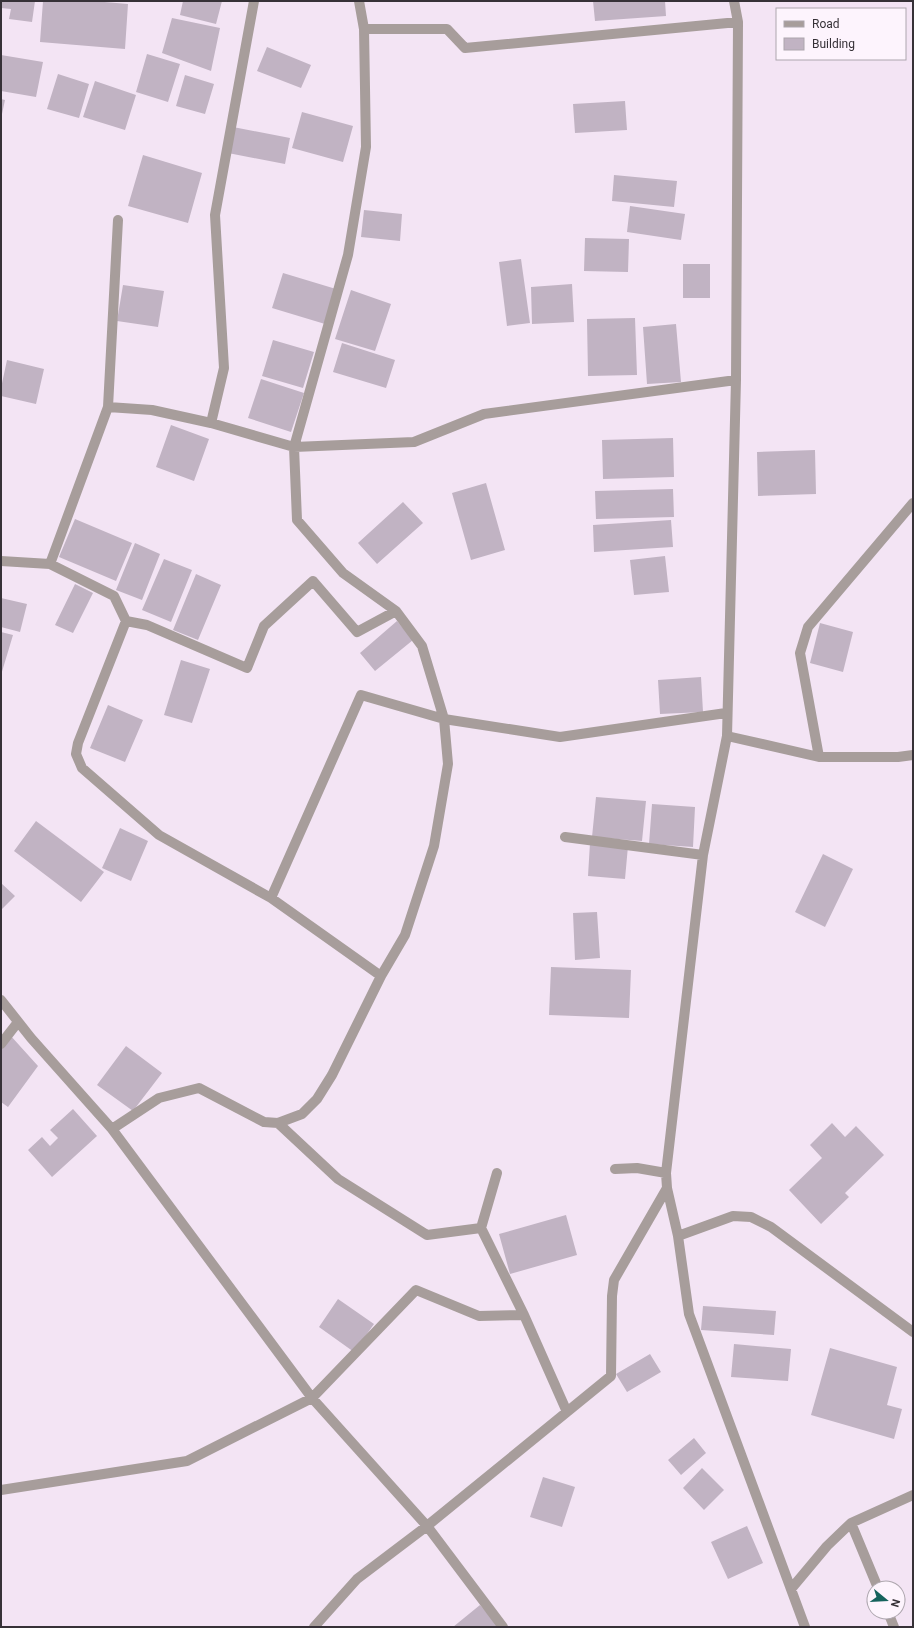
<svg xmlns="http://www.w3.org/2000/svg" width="914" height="1628" font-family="Roboto,sans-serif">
	<rect width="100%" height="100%" fill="#f3e4f4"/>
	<path fill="#c1b3c3" d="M1,1H35L32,22L9,19L11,9L1,8Z
		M43,1H93L128,4L125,49L40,42Z
		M183,1H222L216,24L180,15Z
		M593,1H665L666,16L595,21Z
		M172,18L220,28L211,71L162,53Z
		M267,47L311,65L301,88L257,71Z
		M147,54L180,64L168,102L136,92Z
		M1,55L43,62L36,97L1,91Z
		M58,74L89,84L79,118L47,109Z
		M185,75L214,84L205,114L176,106Z
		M95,81L136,95L125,130L83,117Z
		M1,99L5,100L2,114H1Z
		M625,101L627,130L575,133L573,104Z
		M302,112L353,126L343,162L292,148Z
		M233,127L290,138L285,164L228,153Z
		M143,155L202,173L188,223L128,206Z
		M614,175L677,181L674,207L612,201Z
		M630,206L685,214L681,240L627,232Z
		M364,210L402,214L400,241L361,237Z
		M585,238L629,239L628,272L584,271Z
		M521,259L530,323L507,326L499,262Z
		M683,264H710V298H683Z
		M283,273L336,289L325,324L272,308Z
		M572,284L574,322L532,324L531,287Z
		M123,285L164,291L158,327L117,321Z
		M351,290L391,304L375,351L335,339Z
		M635,318L637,375L588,376L587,319Z
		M676,324L681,382L647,384L643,327Z
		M273,340L314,352L303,388L262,376Z
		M342,343L395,360L386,388L333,372Z
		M7,360L44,369L36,404L1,396V388Z
		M261,379L304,393L291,432L248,418Z
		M171,425L209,439L194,481L156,467Z
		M673,438L674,477L603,479L602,440Z
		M815,450L816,494L758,496L757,452Z
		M486,483L505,550L471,560L452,493Z
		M673,489L674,517L596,519L595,491Z
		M403,502L423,523L377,564L358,543Z
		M75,519L132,543L116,581L59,557Z
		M671,520L673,547L594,552L593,525Z
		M135,543L160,554L142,600L116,590Z
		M665,556L669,592L634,595L630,560Z
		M164,559L192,570L171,622L142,610Z
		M196,574L221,585L198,640L173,630Z
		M75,584L93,593L73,633L55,625Z
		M1,598L27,604L20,632L1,627Z
		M397,621L413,640L375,671L360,653Z
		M820,623L853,632L843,672L810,663Z
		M1,632L13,635L1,675Z
		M181,660L210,669L192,723L164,715Z
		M701,677L703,712L660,714L658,680Z
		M108,705L143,720L125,762L90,748Z
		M596,797L646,801L642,841L592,837Z
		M652,804L695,807L693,847L649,844Z
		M36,821L104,872L81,902L14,851Z
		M120,828L148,841L131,881L102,868Z
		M590,843L628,846L625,879L588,876Z
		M823,854L853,869L825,927L795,912Z
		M1,883L15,896L1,910Z
		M597,912L600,958L575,960L573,913Z
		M551,967L631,970L629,1018L549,1015Z
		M10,1035L38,1066L8,1107L1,1102V1047Z
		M126,1046L162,1073L133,1111L97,1085Z
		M73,1109L97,1136L52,1177L28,1150L42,1137L50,1146L58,1138L50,1130Z
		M832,1123L845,1137L856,1126L884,1155L845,1193L849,1197L821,1224L789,1190L822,1158L810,1145Z
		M566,1215L577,1255L510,1274L499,1234Z
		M338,1299L374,1324L354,1352L319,1327Z
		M703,1306L776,1311L774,1335L701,1330Z
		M734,1344L791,1349L788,1381L731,1377Z
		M830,1348L897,1367L887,1405L902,1409L894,1439L811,1415Z
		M650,1354L661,1372L627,1392L616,1374Z
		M694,1438L706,1453L681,1475L668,1460Z
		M702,1468L724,1490L704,1510L683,1488Z
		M543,1477L575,1487L562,1527L530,1517Z
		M747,1526L763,1563L728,1579L711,1542Z
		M480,1605L499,1627H453Z"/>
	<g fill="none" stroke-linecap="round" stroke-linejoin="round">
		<path stroke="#a79d9b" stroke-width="10" d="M727,736L819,757H898L913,755
			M819,757L800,653L808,627L913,503"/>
		<path stroke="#a79d9b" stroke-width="10" d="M734,1L738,22L736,380L727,736L703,855L666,1173L667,1188L678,1236L689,1314L805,1627
			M364,29H447L465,48L738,22
			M108,407L152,410L211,423L294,447L414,442L484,414L736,380
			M211,423L224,368L215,215L254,1
			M1,561L50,564L114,596L126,621L147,625L247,668L264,626L313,581L357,632L396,611
			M50,564L108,407L118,220
			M126,621L78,743L76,754L82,768L159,835L271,898L381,976
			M565,837L703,855
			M271,898L361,695L444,719L560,737L726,713
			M1,1000L31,1038L112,1129L312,1398L427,1526L503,1627
			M1,1044L18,1022
			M278,1123L338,1179L427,1235L481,1228
			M112,1129L159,1098L199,1088L264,1122L278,1123L302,1114L317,1099L332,1075L381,976L405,935L434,846L448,764L444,719L422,646L396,611L343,573L297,520L294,447L348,255L366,147L364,29L359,1
			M615,1169L637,1168L666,1173
			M497,1173L481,1228L524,1315L567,1412
			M678,1236L733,1216L751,1217L771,1227L913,1332
			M1,1490L187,1461L312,1398L416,1290L479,1316L524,1315
			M851,1523L878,1588
			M791,1589L827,1546L851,1523L913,1495
			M888,1612L894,1627
			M314,1627L357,1579L427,1526L611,1376L612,1296L614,1280L667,1188"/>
	</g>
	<rect width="914" height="1628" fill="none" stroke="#363137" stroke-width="4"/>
	<rect x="776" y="8" width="130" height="52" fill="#fdf4fd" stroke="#ada6ae"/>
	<rect x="784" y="21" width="20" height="6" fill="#a79d9b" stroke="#ada6ae"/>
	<text x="812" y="28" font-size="12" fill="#363137">Road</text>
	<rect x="784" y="38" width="20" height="12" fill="#c1b3c3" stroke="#ada6ae"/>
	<text x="812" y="48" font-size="12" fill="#363137">Building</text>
	<g transform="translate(886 1600) rotate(108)"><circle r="19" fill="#fdf4fd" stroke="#ada6ae"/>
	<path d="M0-3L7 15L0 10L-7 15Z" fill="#16635d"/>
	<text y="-6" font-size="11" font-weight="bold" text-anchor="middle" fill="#363137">N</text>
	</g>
</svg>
